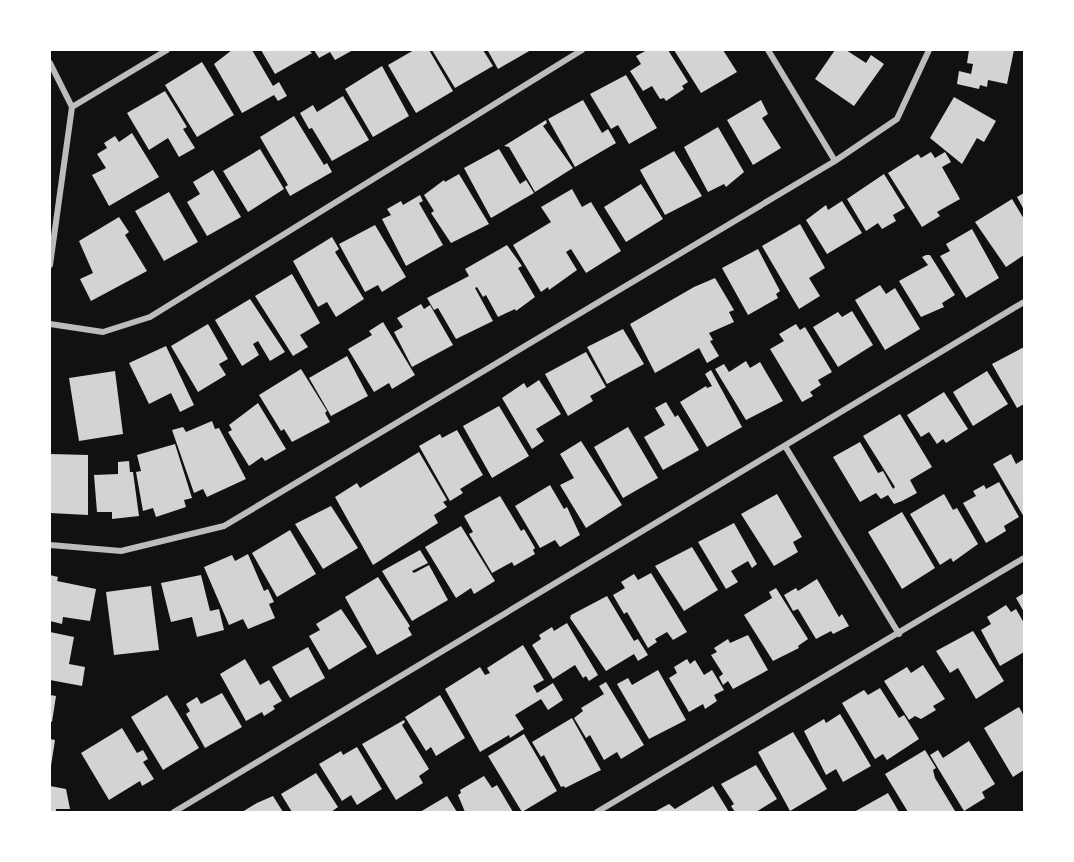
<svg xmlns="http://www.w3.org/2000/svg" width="1074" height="862" font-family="Karla,sans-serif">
	<rect width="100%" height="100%" fill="#111"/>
	<path fill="#d3d3d3" d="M232,50H252L273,86L279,82L287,96L278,101L274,95L242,113L214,64Z
		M261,50H309L312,53L275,74Z
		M314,50H353L335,60L330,52L319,58Z
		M414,50H429L453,91L416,113L388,65Z
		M432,50H483L493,66L455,88Z
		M492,50H531L498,69L488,51Z
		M647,50H668L688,82L682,86L684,89L666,101L664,98L660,99L652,86L643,91L630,71L641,64L636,56Z
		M674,50H723L737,72L701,93Z
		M835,50H846L866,63L871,55L884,64L854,106L815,79Z
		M969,50H1014L1007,84L988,80L987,87L980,85L979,89L957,84L959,71L971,74L973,64L967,63Z
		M202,62L234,115L197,137L165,85Z
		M382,66L409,116L373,137L345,89Z
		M626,75L657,128L629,144L618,125L611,129L590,94Z
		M165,91L187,127L183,129L195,148L179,157L168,138L149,150L127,113Z
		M343,96L369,140L332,161L312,128L309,129L300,113L313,105L317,112Z
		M954,97L996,121L984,142L977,138L962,164L930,138Z
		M583,100L602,133L608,129L616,143L575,167L548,119Z
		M761,100L768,114L762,118L781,148L753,165L727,120Z
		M294,116L324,165L327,163L332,172L290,196L285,187L288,185L260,137Z
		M546,120L547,123L543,126L573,168L535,192L509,147L504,146Z
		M718,127L744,172L726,187L724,184L708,192L684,147Z
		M132,133L159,177L109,206L92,175L106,168L97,154L107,148L104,143L115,136L119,142Z
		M260,149L284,189L248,212L223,171Z
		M499,149L520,184L526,180L534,193L491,218L464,168Z
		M674,151L702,196L665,215L640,170Z
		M931,152L935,158L945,152L951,162L942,167L960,199L937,212L940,216L922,227L888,173L918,154L921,158Z
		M213,170L241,217L207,236L187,202L200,194L193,182Z
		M459,174L489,224L451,243L431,213L434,211L424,195L444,180L445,182Z
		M884,174L905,208L893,215L896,221L882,229L878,223L866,231L847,199Z
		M641,184L663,219L626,242L604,207Z
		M572,189L582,207L591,202L621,251L586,273L571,249L566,252L577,270L549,290L548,287L541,292L513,245L551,222L541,207Z
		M169,192L198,242L164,261L135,211Z
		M1024,193V210L1017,197Z
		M420,195L423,201L419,203L443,245L406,266L382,219L391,215L387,209L401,201L403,205Z
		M1012,199L1024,219V255L1006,267L975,222Z
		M842,201L862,233L827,254L806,220L826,205L828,210Z
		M119,217L129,232L125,235L147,271L91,301L80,279L93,273L79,241Z
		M800,224L825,268L809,278L820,296L799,309L762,246Z
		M375,225L406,277L382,292L378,285L365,292L339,244Z
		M972,229L999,278L966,298L940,256L950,251L946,244Z
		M332,237L339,249L335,252L364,299L336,317L327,302L318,307L293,261Z
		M507,245L522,266L518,268L535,297L516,311L515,309L498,317L486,295L483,297L477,287L475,288L493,321L456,339L438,308L434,310L427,298L469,276L465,269Z
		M758,249L780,291L776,294L778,298L748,315L722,268Z
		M926,255H930L955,295L942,303L944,307L921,317L899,281L928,265L922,257Z
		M292,274L320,323L300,335L308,347L293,356L255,296Z
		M715,278L734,310L729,312L734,322L709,333L713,340L710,341L719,356L707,363L699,348L655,373L630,324L694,287Z
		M880,285L886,294L895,288L920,329L885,350L855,300Z
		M250,299L285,352L270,361L258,341L253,344L259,355L242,366L215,320Z
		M421,304L424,309L430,305L453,345L412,367L394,332L403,327L397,318Z
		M852,311L873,345L838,367L813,327L838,312L842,317Z
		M383,322L415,375L392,389L389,383L374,392L348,349L372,335L369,331Z
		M208,324L228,359L219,364L226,375L198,392L171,346Z
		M796,324L800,330L805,327L832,372L818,380L821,385L810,392L813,396L802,402L770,349L784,341L779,334Z
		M623,329L644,364L607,384L587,347Z
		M166,346L194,405L180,412L171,393L149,404L129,363Z
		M1024,347V404L1017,408L992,364Z
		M586,352L606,387L590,396L593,401L568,416L545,374Z
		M347,356L368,396L331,416L309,378Z
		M746,361L750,368L760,362L783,401L746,420L715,369L724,364L729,372Z
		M301,369L327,411L325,413L330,422L292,442L284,429L281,431L259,395Z
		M711,370L742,427L707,447L680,402L706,386L707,388L712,386L705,374Z
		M115,371L123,434L79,441L69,378Z
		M987,371L1008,404L973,426L953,392Z
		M539,380L561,414L536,429L544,441L532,449L502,398L524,383L527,388Z
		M944,392L968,429L946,443L943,439L937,444L929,432L921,437L907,415Z
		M666,402L675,417L678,415L699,450L663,470L644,437L665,425L655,408Z
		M258,403L286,449L265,461L262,457L249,466L228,432L232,430L229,425Z
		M499,406L529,456L492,478L463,426Z
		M900,414L932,467L910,480L917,493L902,501L894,504L888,495L881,499L876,493L860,502L833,457L860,442L878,473L883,471L893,489L895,487L863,436Z
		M212,421L215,429L219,428L246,479L207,497L203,489L194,493L172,430L183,427L186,432Z
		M628,427L658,478L623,498L594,447Z
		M457,430L483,475L460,489L463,493L450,501L419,446L440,434L442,438Z
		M581,441L622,505L586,528L560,485L574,478L560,454Z
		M175,444L192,498L184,500L186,507L156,517L153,508L143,511L136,472L141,471L137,455Z
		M419,452L447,500L443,502L447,507L434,515L438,523L373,565L335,497L357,483L360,488Z
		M50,454L88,455V515L50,513Z
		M1011,454L1016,464L1024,459V517L993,464Z
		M129,461L130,472H133L139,516L112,519V512H97L94,475L118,474V462Z
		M999,482L1019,517L1004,526L1006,531L986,543L963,503L976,496L973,491L984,485L986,489Z
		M550,485L564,509L567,507L580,535L560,547L555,540L540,548L515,506Z
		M777,494L802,537L793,542L798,552L774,566L741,514Z
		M944,494L953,510L957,508L978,544L953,562L951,558L940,565L910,514Z
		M500,496L521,531L524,529L535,548L533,550L535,554L514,566L512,562L492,573L469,534L473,532L464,516Z
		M331,506L358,548L323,569L295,524Z
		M902,512L935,568L902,589L868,532Z
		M734,523L757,564L752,568L748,561L731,571L738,582L726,589L698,542Z
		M461,526L495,581L474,594L471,588L456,598L425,547Z
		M290,530L316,574L277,597L252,553Z
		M692,547L718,590L684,611L655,566Z
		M420,550L428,563L412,571L414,573L429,565L448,600L412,621L382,571Z
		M248,554L264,591L268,589L274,602L269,604L275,618L248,629L243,619L229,625L204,567L232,555L235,561Z
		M651,573L687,632L673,640L667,632L655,639L657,642L648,648L627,612L624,614L613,595L625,588L621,582L634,574L638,580Z
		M50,575L58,577L57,581L96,589L90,621L63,617L62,624L50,621Z
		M201,575L210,611L219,609L224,630L197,637L192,617L171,622L161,583Z
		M378,577L410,626L408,628L412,635L377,655L345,597Z
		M817,579L839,617L842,614L849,626L833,634L831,631L816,639L798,609L793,611L784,595L796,588L798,591Z
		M151,586L159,650L114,655L106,592Z
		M776,588L808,639L798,646L799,648L773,661L744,615L772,598L769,592Z
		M1024,593V612L1016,598Z
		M607,596L634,641L638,639L648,655L638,661L634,654L606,671L570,618L571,615Z
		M1006,605L1011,612L1016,609L1024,623V652L1000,666L981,630L991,624L987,617Z
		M341,609L367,647L329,670L309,636L320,630L316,624Z
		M567,623L598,675L589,681L586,676L583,678L575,665L553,679L532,645L541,639L539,635L552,627L554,631Z
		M973,631L1004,681L976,699L958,668L950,673L936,651Z
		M50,632L74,637L69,664L85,667L82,686L50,680Z
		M748,635L768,670L733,689L728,681L723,685L719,677L723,674L711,655L717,652L714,648L728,639L730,643Z
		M523,645L544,680L533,686L537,693L553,683L563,700L548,710L541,699L515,715L524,729L510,738L509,735L480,752L445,689L480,667L485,675L490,673L487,668Z
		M308,647L325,678L290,698L272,667Z
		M245,659L260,685L269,680L282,701L273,706L275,709L264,716L262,712L246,721L220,674Z
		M687,659L690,664L695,660L704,675L712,670L724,690L714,695L717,701L705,709L703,704L689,712L669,678L677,673L674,667Z
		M923,665L945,699L933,706L936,710L921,719L915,716L909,720L884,681L907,667L911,673Z
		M658,670L686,720L649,739L617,684L628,678L632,685Z
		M606,682L644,745L621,759L617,752L604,760L590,735L586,738L574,718L583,711L581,708L604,694L599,686Z
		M880,688L899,718L904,715L919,739L887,760L883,754L875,759L842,703L864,690L868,695Z
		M222,693L242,727L205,748L186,714L190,711L186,704L197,697L201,704Z
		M50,695L56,696L52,722L50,721Z
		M167,695L199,748L163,770L131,717Z
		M440,695L465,738L436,756L431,747L426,751L405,717Z
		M1019,707L1024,716V770L1013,777L984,728Z
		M840,714L871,766L843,782L836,769L826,775L804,731L824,719L826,723Z
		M572,718L601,770L565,788L564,786L561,787L544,755L541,757L532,742Z
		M404,720L405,722L402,725L429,769L419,776L423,783L396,800L362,744Z
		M122,728L137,753L143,750L148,759L143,762L154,779L142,786L140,781L109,800L81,753Z
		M793,732L827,789L790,811L758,752Z
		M524,734L557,791L522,812L488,756Z
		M50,739L55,740L51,766H50Z
		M969,741L995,784L982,792L985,798L964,811L930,755L938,750L943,758Z
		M357,747L382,789L357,805L351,795L342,801L319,764L341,751L343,755Z
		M925,750L936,768L933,770L935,778L955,811L953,812H908L885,774Z
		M756,765L777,799L756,812H735L731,806L734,804L721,784Z
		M316,773L338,807L331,812H292L281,794Z
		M484,776L492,788L497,785L513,812H465L458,795L461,793L460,790Z
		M50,786L66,789L70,809H56V812H50Z
		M713,786L729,812H654L669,804L675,809Z
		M888,793L899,812H854Z
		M273,796L283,812H242L257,803Z
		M447,796L457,812H420Z"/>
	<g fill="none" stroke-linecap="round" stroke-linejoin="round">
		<path stroke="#bcbcbc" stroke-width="6" d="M768,50L835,161
			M50,63L72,107L50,265
			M72,107L167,50
			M50,324L103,332L150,317L582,50
			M785,446L899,634
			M50,545L121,551L224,526L835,161L897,119L929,50
			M174,812L1024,302
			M597,812L1024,558"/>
	</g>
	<rect width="1074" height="862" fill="none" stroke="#ffffff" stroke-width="102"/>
</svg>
